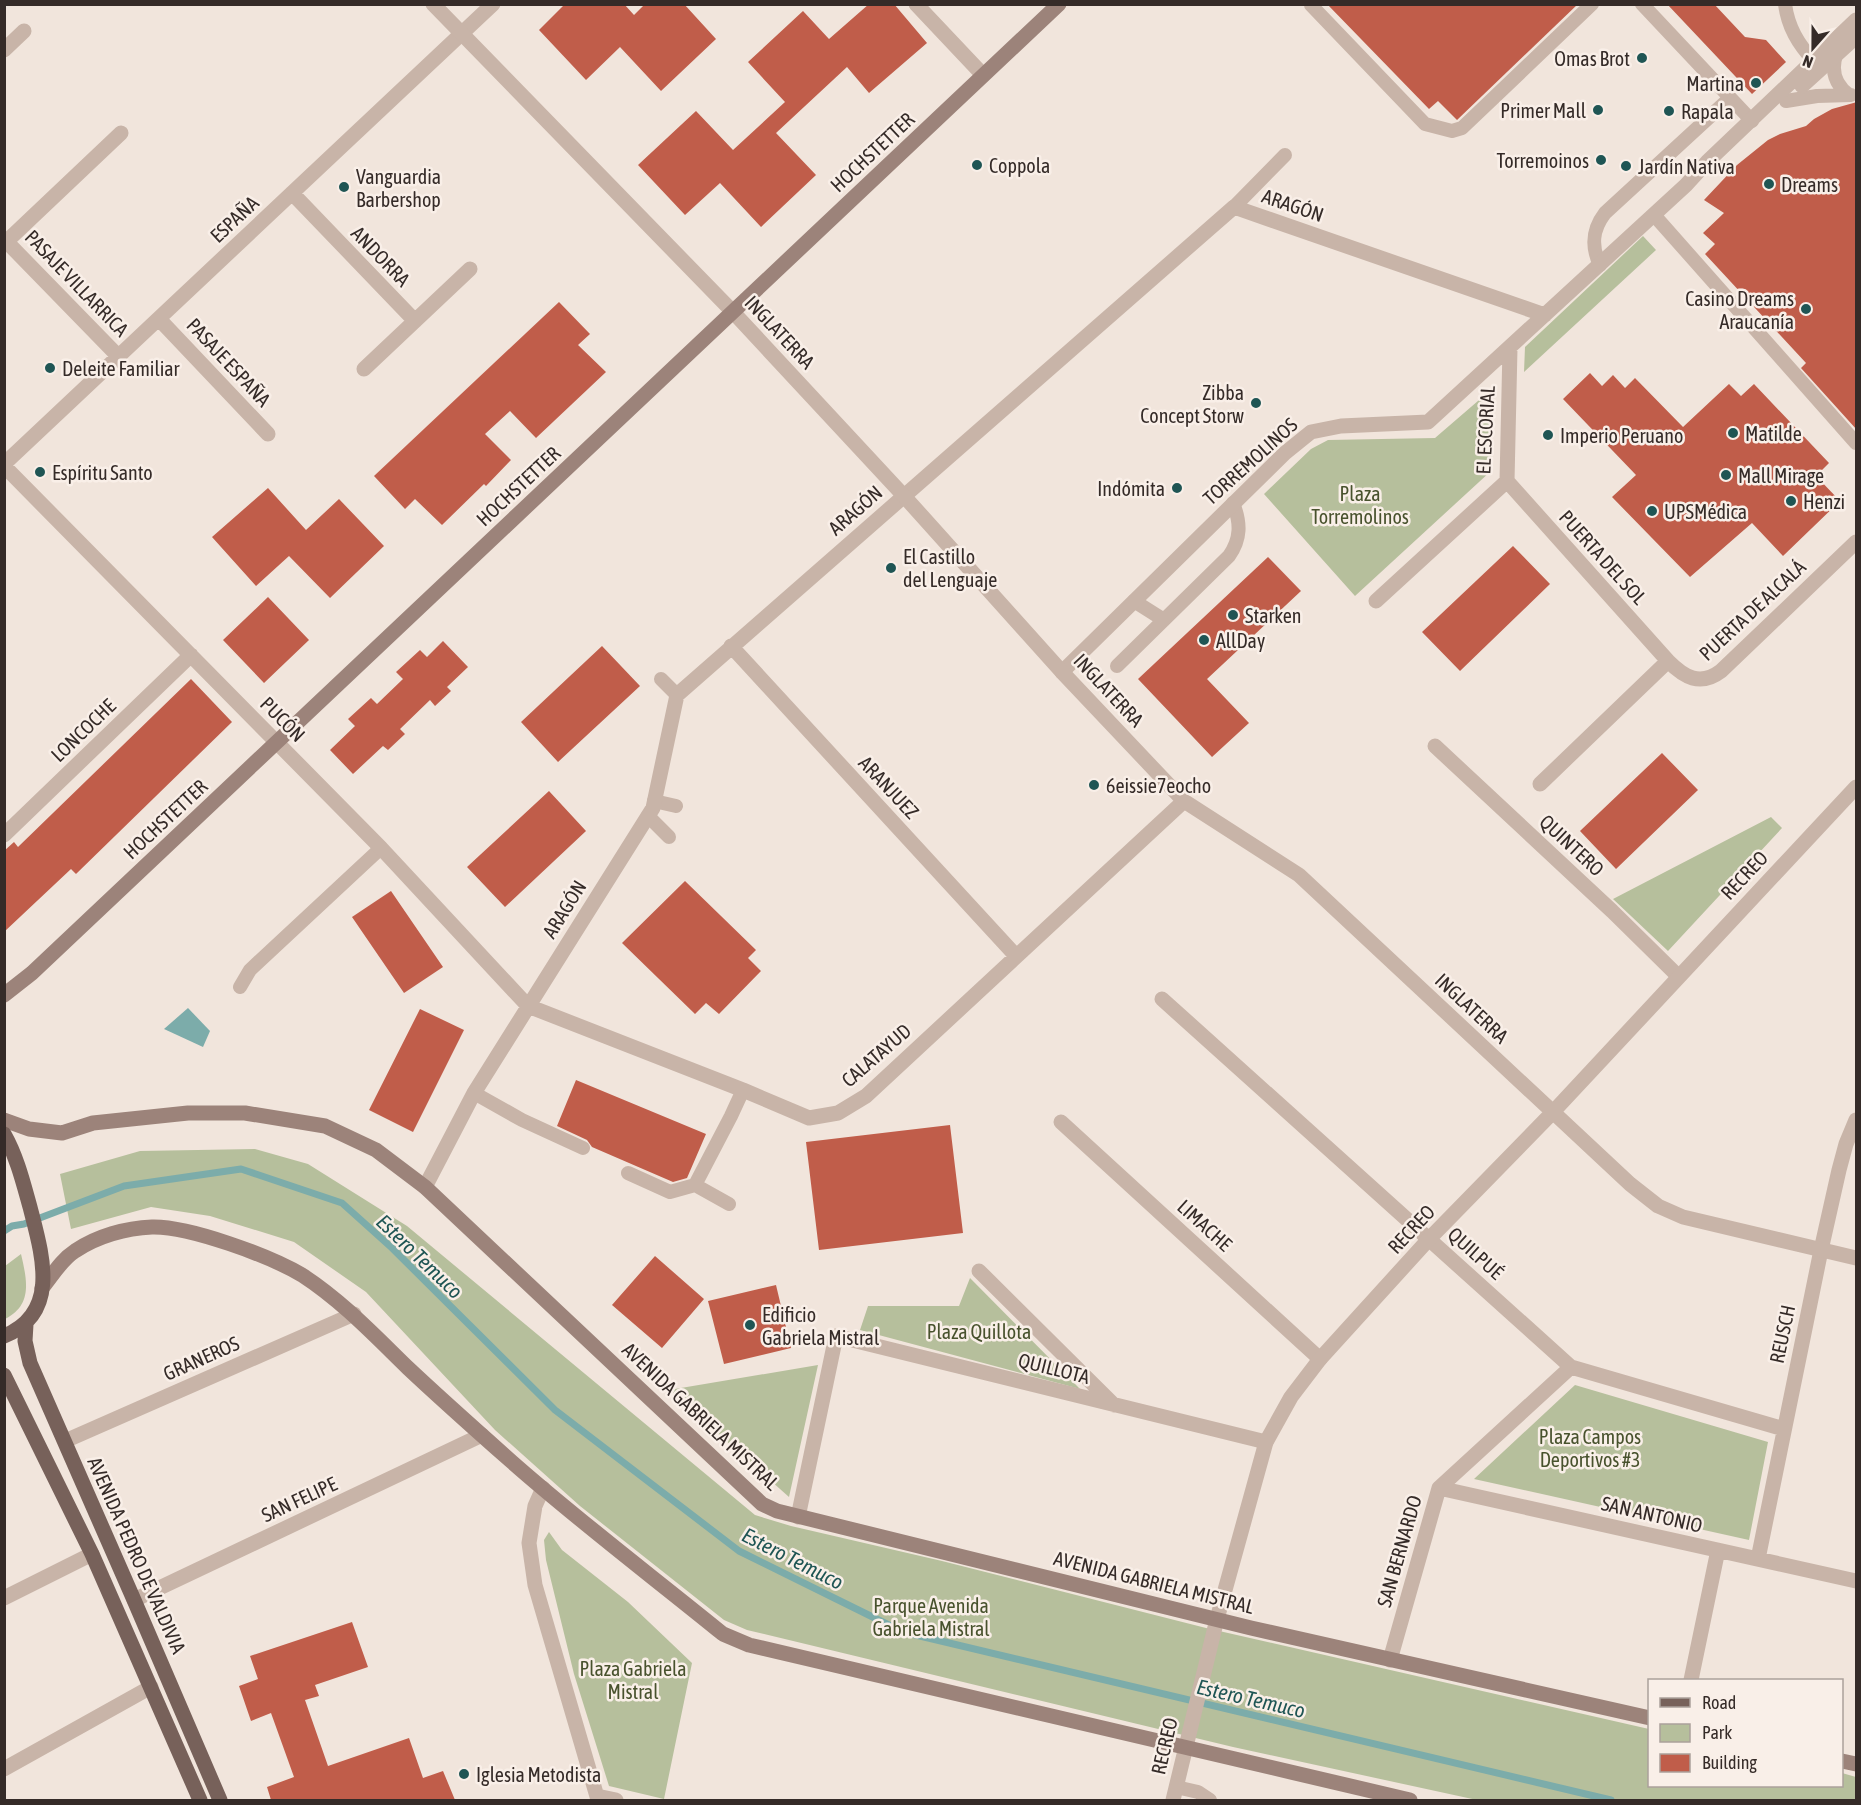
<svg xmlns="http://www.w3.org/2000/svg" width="1861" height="1805" font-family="'Asap Condensed',sans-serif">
	<rect width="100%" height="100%" fill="#f1e5dc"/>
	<path fill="#b6bf9c" d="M1643,236L1656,250L1524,372L1525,347Z
		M1493,388L1491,471L1355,596L1264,494L1311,449L1328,440L1435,438Z
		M1771,817L1782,828L1668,951L1613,899Z
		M255,1149L308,1164L407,1226L755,1515L791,1526L942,1561L1206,1628L1649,1729L1650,1786H1842V1773L1856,1777V1800H1477L1233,1747L747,1630L724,1620L580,1506L495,1430L366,1292L294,1242L210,1216L151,1207L71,1229L60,1174L140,1151Z
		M21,1254C27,1280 33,1305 5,1319V1266Z
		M970,1278L1080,1389L860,1330L868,1306H959Z
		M818,1365L789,1497L669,1390Z
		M1575,1385L1768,1442L1749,1540L1474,1479Z
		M549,1532L562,1550L628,1602L692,1663L664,1799L609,1786L574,1674L546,1560L544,1540Z"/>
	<path fill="#7cacaa" d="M188,1008L210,1031L203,1047L164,1029Z"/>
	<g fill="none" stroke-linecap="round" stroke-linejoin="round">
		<path stroke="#7cacaa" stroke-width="7" d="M4,1231L12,1226L24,1224L124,1186L241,1169L342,1203L392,1248L555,1410L739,1551L903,1632L1611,1800"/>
	</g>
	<path fill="#c05d4a" d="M565,4H624L634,15L645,4H684L716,39L661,91L620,47L586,80L539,30Z
		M869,4H894L927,43L869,93L847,67L776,133L816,175L761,227L720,183L685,215L638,165L696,111L733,150L785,102L748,62L803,11L829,39Z
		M1327,4H1578L1457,120L1438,101L1429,109Z
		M1667,4H1714L1745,37L1766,40L1786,62L1752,94Z
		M1857,102V430L1801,368L1806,363L1705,254L1715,244L1703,233L1724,213L1704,200L1737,165L1768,140L1780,134L1806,126L1814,119L1832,109Z
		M559,302L590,334L578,345L606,372L536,438L510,411L485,434L511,460L486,486L484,484L442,525L415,499L405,509L374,476Z
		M1590,373L1602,386L1613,375L1625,388L1635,378L1683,427L1729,384L1741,396L1754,384L1829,463L1816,476L1840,501L1783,556L1752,523L1690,577L1612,497L1636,475L1563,399Z
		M268,488L306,530L339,499L384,546L330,598L289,556L256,586L212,537Z
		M1513,546L1550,584L1460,671L1422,632Z
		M1268,557L1301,591L1207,679L1249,723L1212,757L1138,679Z
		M268,597L309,640L264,683L223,640Z
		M443,641L468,667L447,687L451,691L435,706L430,700L400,729L405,734L388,750L383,746L353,774L330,750L355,726L348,719L371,698L377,704L403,679L396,672L420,650L427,657Z
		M602,646L640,686L558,762L521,722Z
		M191,679L232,722L76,874L71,869L4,932V851L14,842L18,847Z
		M1662,753L1698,790L1616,869L1580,831Z
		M549,791L586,831L505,907L467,867Z
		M685,881L756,950L748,958L761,971L719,1014L706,1003L695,1014L622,943Z
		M391,891L443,967L404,993L352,917Z
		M420,1009L464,1030L413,1132L369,1110Z
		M576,1080L706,1134L687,1178L673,1182L592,1147L587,1140L557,1126Z
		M950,1125L963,1233L819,1250L806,1142Z
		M655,1256L704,1299L662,1348L612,1305Z
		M776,1285L791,1348L724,1364L708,1301Z
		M352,1622L368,1667L315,1685L319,1696L305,1700L328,1766L409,1738L423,1778L443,1771L455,1800H271L267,1787L294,1777L271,1713L251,1721L239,1686L258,1679L250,1656Z"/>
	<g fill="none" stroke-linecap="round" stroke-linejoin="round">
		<path stroke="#c8b4a8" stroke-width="14" d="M1642,4L1752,121
			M1785,4C1788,27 1798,44 1814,61
			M1311,5L1425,124L1452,131L1462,128L1592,4
			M1836,55C1831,71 1835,85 1849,95
			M1786,101L1817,96L1851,95
			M1234,207L1285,155
			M1654,215L1856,443
			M1600,265C1591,246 1592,230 1605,213L1730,98
			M1134,601L1164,620
			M1117,666L1229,556C1241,539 1241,523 1233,503
			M661,679L677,695
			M654,801L676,806
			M648,816L669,837
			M240,987L250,970L381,848
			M474,1093L522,1120L583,1148
			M628,1173L670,1192L695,1185L729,1204
			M695,1185L731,1116L743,1090
			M1176,1787L1198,1792L1210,1800"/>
		<path stroke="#c8b4a8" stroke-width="15" d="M916,4L983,75
			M4,50L24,31
			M1802,86L1856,37
			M292,193L415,321
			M4,239L119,357
			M7,241L121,133
			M159,319L268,434
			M364,369L470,269
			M4,464L493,4
			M4,466L381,848L528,1006L743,1090L809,1118L838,1113L866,1096L1184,801
			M1507,481L1668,661
			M1376,601L1507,481L1510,348
			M731,646L1016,956
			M1062,672L1285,453L1311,432L1341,426L1428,422L1686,185L1707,162L1856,20
			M1435,746L1612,911L1678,976
			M1540,784L1668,661C1684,677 1700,687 1721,671L1856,542
			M4,835L191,655
			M1162,999L1571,1367L1784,1429
			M1061,1122L1320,1359
			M425,1187L474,1093L653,808L677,695L1234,207L1545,315
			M979,1271L1114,1405
			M65,1441L354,1314
			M543,1488L535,1506L529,1543L535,1585L598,1800
			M1439,1488L1856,1581
			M798,1517L836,1336L1266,1442
			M1758,1559L1821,1250L1839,1170L1846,1144L1856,1120
			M4,1598L92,1554
			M134,1600L482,1435
			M1390,1660L1439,1488L1571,1367
			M1691,1680L1718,1550
			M4,1769L151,1687
			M597,1796L616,1800"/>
		<path stroke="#c8b4a8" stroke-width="15" d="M433,4L733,312L904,496L1062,672L1184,801L1299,875L1630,1184L1658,1206L1683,1217L1856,1258
			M1173,1800L1217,1619L1266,1442L1291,1397L1320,1359L1429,1239L1553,1112L1856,787"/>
		<path stroke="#9c837a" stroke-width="15" d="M4,995L32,973L1059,4
			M4,1120L29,1129L62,1133L93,1123L188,1113H245L325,1126L376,1150L425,1187L762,1504L777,1511L1251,1628L1650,1718
			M42,1288C52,1276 61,1260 75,1251C97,1236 126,1228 152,1227C189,1226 270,1256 302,1275C342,1301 374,1335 408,1368C442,1400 477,1431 512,1462C580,1522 653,1577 723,1634L749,1645L1410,1800
			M1842,1761L1856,1764"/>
		<path stroke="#77615a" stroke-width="15" d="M4,1134C17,1157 23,1182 30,1207C42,1254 61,1313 4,1336
			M26,1324L25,1341L30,1363L134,1600L220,1800
			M4,1375L92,1554L200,1800"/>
	</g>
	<g fill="#1f5554" stroke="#f9efe8" stroke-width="2">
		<circle cx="1642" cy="58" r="6"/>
		<circle cx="1756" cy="83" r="6"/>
		<circle cx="1598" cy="110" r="6"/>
		<circle cx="1669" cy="111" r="6"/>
		<circle cx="1601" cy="160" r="6"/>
		<circle cx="977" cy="165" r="6"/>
		<circle cx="1626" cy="166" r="6"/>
		<circle cx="1769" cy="184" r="6"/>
		<circle cx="344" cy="187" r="6"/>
		<circle cx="1806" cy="309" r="6"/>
		<circle cx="50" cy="368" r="6"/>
		<circle cx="1256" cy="403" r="6"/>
		<circle cx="1733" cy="433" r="6"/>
		<circle cx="1548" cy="435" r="6"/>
		<circle cx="40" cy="472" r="6"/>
		<circle cx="1726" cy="475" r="6"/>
		<circle cx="1177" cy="488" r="6"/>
		<circle cx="1791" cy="501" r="6"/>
		<circle cx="1652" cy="511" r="6"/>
		<circle cx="891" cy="568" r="6"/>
		<circle cx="1233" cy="615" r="6"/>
		<circle cx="1204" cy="640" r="6"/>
		<circle cx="1094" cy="785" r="6"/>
		<circle cx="750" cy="1325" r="6"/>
		<circle cx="464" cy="1774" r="6"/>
	</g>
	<g text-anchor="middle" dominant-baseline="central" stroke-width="5" stroke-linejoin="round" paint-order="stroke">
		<g font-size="20" fill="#352b28" stroke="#f9efe8" text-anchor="start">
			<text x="1630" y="58" text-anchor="end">Omas Brot</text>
			<text x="1744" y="83" text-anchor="end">Martina</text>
			<text x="1586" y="110" text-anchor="end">Primer Mall</text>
			<text x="1681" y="111">Rapala</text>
			<text x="1589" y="160" text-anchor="end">Torremoinos</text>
			<text x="989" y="165">Coppola</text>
			<text x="1638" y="166">Jardín Nativa</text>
			<text x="356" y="176">Vanguardia<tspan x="356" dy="23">Barbershop</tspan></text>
			<text x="1781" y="184">Dreams</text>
			<text x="1794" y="298" text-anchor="end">Casino Dreams<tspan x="1794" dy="23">Araucanía</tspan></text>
			<text x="62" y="368">Deleite Familiar</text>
			<text x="1244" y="392" text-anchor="end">Zibba<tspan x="1244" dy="23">Concept Storw</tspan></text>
			<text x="1745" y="433">Matilde</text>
			<text x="1560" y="435">Imperio Peruano</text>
			<text x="52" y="472">Espíritu Santo</text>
			<text x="1738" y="475">Mall Mirage</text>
			<text x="1165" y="488" text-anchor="end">Indómita</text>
			<text x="1803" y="501">Henzi</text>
			<text x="1664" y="511">UPSMédica</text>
			<text x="903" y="556">El Castillo<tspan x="903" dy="23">del Lenguaje</tspan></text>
			<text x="1245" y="615">Starken</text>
			<text x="1216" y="640">AllDay</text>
			<text x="1106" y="785">6eissie7eocho</text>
			<text x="762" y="1314">Edificio<tspan x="762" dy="23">Gabriela Mistral</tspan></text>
			<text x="476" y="1774">Iglesia Metodista</text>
		</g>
		<g font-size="20" fill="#352b28" stroke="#f9efe8">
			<text transform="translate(872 152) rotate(-43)">HOCHSTETTER</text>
			<text transform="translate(1293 205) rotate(19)">ARAGÓN</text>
			<text transform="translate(234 219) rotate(-43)">ESPAÑA</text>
			<text transform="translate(381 256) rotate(46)">ANDORRA</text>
			<text transform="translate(77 283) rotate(46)">PASAJE VILLARRICA</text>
			<text transform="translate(780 332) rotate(47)">INGLATERRA</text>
			<text transform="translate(229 362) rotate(47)">PASAJE ESPAÑA</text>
			<text transform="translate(1485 430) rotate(-87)">EL ESCORIAL</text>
			<text transform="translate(1250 461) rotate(-42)">TORREMOLINOS</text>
			<text transform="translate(518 486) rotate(-43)">HOCHSTETTER</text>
			<text transform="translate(855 510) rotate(-41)">ARAGÓN</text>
			<text transform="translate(1603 557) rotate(48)">PUERTA DEL SOL</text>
			<text transform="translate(1752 610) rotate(-43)">PUERTA DE ALCALÁ</text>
			<text transform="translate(1109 690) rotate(47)">INGLATERRA</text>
			<text transform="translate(283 719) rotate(45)">PUCÓN</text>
			<text transform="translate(83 730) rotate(-44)">LONCOCHE</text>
			<text transform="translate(889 787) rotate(47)">ARANJUEZ</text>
			<text transform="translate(165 819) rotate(-43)">HOCHSTETTER</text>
			<text transform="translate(1572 845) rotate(43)">QUINTERO</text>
			<text transform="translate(1744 875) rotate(-47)">RECREO</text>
			<text transform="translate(564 909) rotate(-58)">ARAGÓN</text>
			<text transform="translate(1472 1008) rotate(43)">INGLATERRA</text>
			<text transform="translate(876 1055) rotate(-41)">CALATAYUD</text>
			<text transform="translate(1205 1225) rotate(42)">LIMACHE</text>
			<text transform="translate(1411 1229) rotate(-47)">RECREO</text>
			<text transform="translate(1476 1253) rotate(42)">QUILPUÉ</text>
			<text transform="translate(1782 1334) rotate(-78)">REUSCH</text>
			<text transform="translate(201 1358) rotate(-24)">GRANEROS</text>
			<text transform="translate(1054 1368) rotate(14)">QUILLOTA</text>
			<text transform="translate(701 1416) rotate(43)">AVENIDA GABRIELA MISTRAL</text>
			<text transform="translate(299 1499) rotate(-25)">SAN FELIPE</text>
			<text transform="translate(1652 1514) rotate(13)">SAN ANTONIO</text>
			<text transform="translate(1399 1551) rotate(-74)">SAN BERNARDO</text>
			<text transform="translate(137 1555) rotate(66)">AVENIDA PEDRO DE VALDIVIA</text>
			<text transform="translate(1154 1582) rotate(14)">AVENIDA GABRIELA MISTRAL</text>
			<text transform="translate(1164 1746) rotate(-77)">RECREO</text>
		</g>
		<g font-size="20" fill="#48522d" stroke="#f9efe8">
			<text x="1360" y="493">Plaza<tspan x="1360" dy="23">Torremolinos</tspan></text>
			<text x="979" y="1331">Plaza Quillota</text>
			<text x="1590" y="1436">Plaza Campos<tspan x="1590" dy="23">Deportivos #3</tspan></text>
			<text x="931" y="1605">Parque Avenida<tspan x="931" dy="23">Gabriela Mistral</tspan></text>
			<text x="633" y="1668">Plaza Gabriela<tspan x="633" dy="23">Mistral</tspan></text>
		</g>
		<g font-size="21" font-style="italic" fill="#1f5554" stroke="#f9efe8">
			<text transform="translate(420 1256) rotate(44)">Estero Temuco</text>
			<text transform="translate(793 1558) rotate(27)">Estero Temuco</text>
			<text transform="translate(1251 1698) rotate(13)">Estero Temuco</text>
		</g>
	</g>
	<rect width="1861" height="1805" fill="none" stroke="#352b28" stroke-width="12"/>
	<rect x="1648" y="1679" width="195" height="108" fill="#f9efe8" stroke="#aba19b" stroke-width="1.5"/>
	<rect x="1660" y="1698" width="30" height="9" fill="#77615a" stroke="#aba19b" stroke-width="1.5"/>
	<text x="1702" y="1709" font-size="18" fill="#352b28">Road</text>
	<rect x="1660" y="1724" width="30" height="18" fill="#b6bf9c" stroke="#aba19b" stroke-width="1.5"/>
	<text x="1702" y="1739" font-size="18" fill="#352b28">Park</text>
	<rect x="1660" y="1754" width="30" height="18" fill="#c05d4a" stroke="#aba19b" stroke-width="1.5"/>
	<text x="1702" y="1769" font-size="18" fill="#352b28">Building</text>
	<g transform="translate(1813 48) rotate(201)" stroke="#f9efe8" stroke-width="4.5" paint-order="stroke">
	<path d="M0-4.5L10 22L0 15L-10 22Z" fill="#352b28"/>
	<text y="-9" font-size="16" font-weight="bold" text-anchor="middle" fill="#352b28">N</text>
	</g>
</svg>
